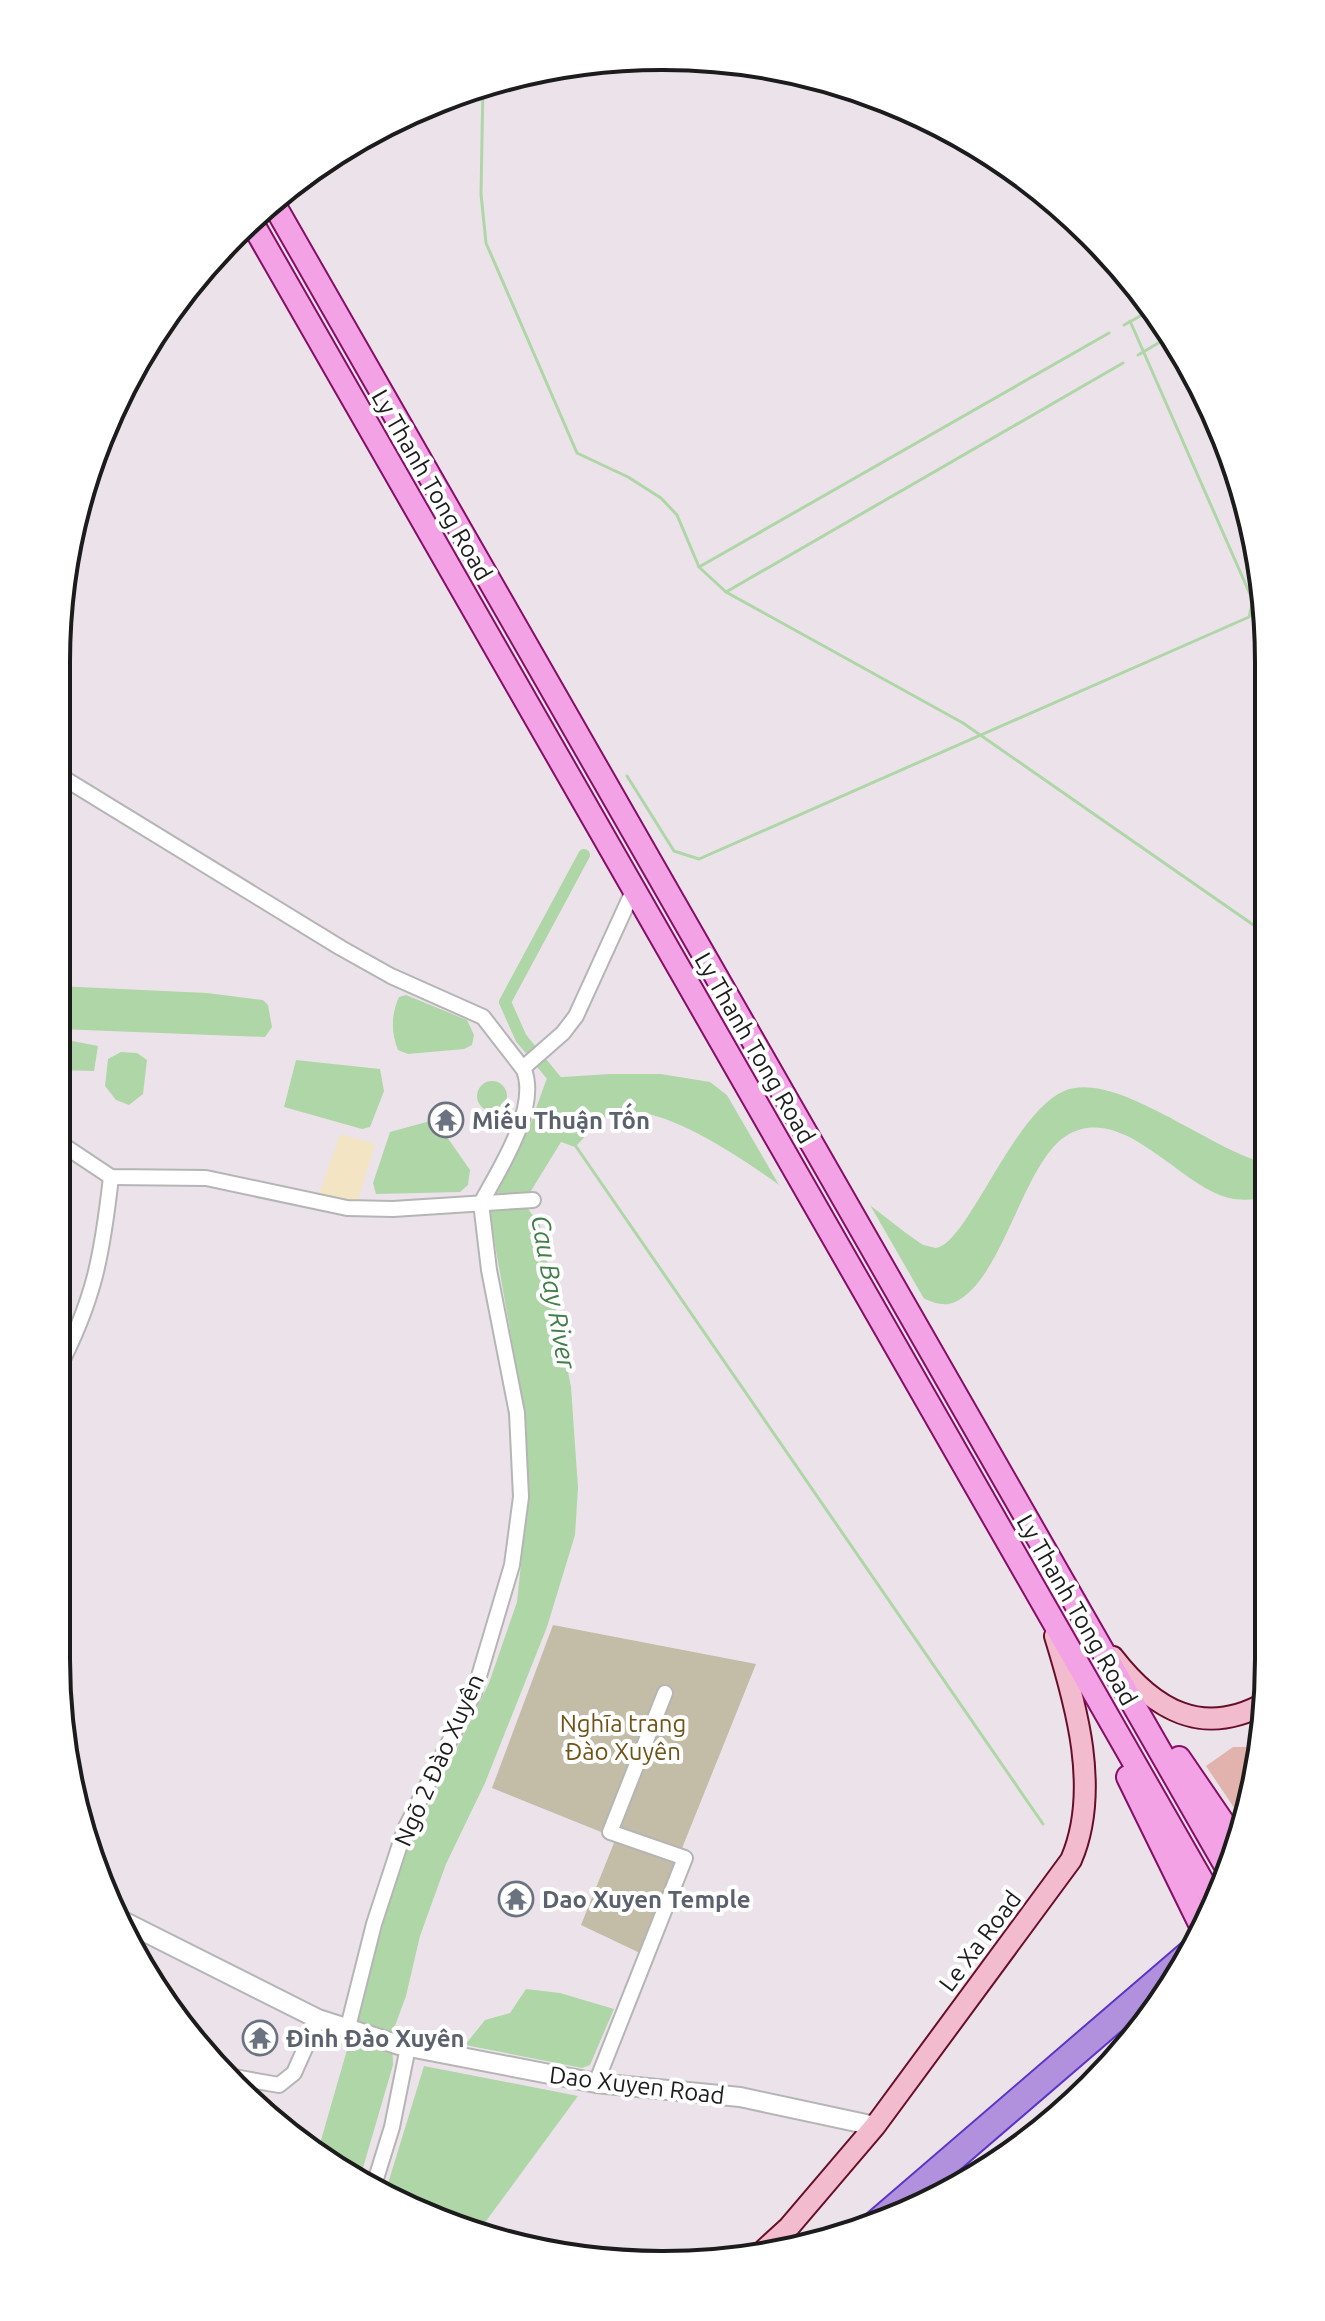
<svg xmlns="http://www.w3.org/2000/svg" width="1325" height="2321" viewBox="0 0 1325 2321" font-family="Ubuntu,sans-serif">
  <style>
    .grass { fill: #e2b3ad }
    .cemetery { fill: #c3bca6 }
    .park { fill: #f3e4c3 }
    .water { fill: #afd6a7 }
    .pier { fill: #ece3ea }
    .lines { fill: none; stroke-linecap: round; stroke-linejoin: round }
    .stream { stroke: #afd6a7; stroke-width: 3 }
    .canal { stroke: #afd6a7; stroke-width: 12 }
    .minor-casing { stroke: #b5b5b5; stroke-width: 18 }
    .tertiary-casing { stroke: #b5b5b5; stroke-width: 22 }
    .secondary-casing { stroke: #670f29; stroke-width: 24 }
    .primary-casing { stroke: #860e66; stroke-width: 26 }
    .motorway-casing { stroke: #5a35c6; stroke-width: 30 }
    .minor { stroke: #fff; stroke-width: 14 }
    .tertiary { stroke: #fff; stroke-width: 18 }
    .secondary { stroke: #f2bbce; stroke-width: 20 }
    .primary { stroke: #f2a2e5; stroke-width: 22 }
    .motorway { stroke: #b191dd; stroke-width: 26 }
    .labels { text-anchor: middle; dominant-baseline: central; stroke-width: 8; stroke-linejoin: round; paint-order: stroke }
    .street-label { font-size: 24px; fill: #1c1c1c; stroke: #fff }
    .worship-label { font-size: 24px; font-weight: bold; fill: #5b616d; stroke: #fff; text-anchor: start }
    .park-label { font-size: 24px; fill: #6f5216; stroke: #fff }
    .water-label { font-size: 26px; font-style: italic; fill: #427e48; stroke: #fff }
    .rim { fill: none; stroke: #1c1c1c; stroke-width: 4 }
  </style>
  <rect width="100%" height="100%" fill="#ece3ea"/>
  <path class="grass" d="M1233,1747H1260L1245,1824L1206,1766Z"/>
  <path class="cemetery" d="M553,1625L756,1664L640,1953L581,1925L616,1838L492,1788Z"/>
  <path class="park" d="M340,1134L375,1144L357,1203L319,1195Z"/>
  <g class="water">
    <path d="M57,986L207,993L263,1000L268,1005L272,1027L265,1037L58,1029Z"/>
    <path d="M406,995L467,1020L474,1035L472,1045L464,1049L408,1054L398,1050C391,1033 391,1014 399,997Z"/>
    <path d="M57,1038L98,1046L94,1071L57,1070Z"/>
    <path d="M121,1052L137,1053L147,1060L143,1094L129,1105L116,1100L105,1086L108,1059Z"/>
    <path d="M296,1060L380,1069L384,1091L370,1127L362,1129L284,1107Z"/>
    <path d="M609,1074H661L710,1082L906,1233L923,1245L936,1248C968,1243 1012,1114 1064,1091C1115,1069 1211,1151 1266,1163V1199C1255,1199 1240,1201 1229,1198C1179,1186 1122,1101 1066,1136C1023,1163 1003,1280 955,1302C944,1307 935,1303 925,1299C864,1252 695,1102 622,1112C597,1116 590,1133 575,1147L561,1142L526,1199L528,1209L540,1225L571,1387L578,1488L575,1535L547,1627L485,1783L446,1864L420,1936L406,1996L392,2034L393,2065L360,2178L325,2163L317,2154L402,1859L489,1683L517,1602L528,1496L526,1422L489,1210L531,1122L547,1078Z"/>
    <circle cx="492" cy="1096" r="15"/>
    <path d="M430,1121L438,1124L470,1170L468,1185L460,1192L376,1194L373,1183L390,1132Z"/>
    <path d="M526,1989L560,1993L614,2009L590,2065L582,2068L465,2045L485,2020L510,2013Z"/>
    <path d="M424,2066L578,2096L478,2232L386,2190Z"/>
  </g>
  <path class="pier" d="M720,1083L862,1191L927,1304L786,1197Z"/>
  <g class="lines">
    <g class="stream">
      <path d="M483,85L481,194L486,243L577,453L628,477L661,498L677,515L699,567L726,592L963,723L1265,933"/>
      <path d="M1125,275L1142,315"/>
      <path d="M1124,325L1153,309"/>
      <path d="M1138,355L1172,335"/>
      <path d="M699,567L1109,333"/>
      <path d="M726,592L1123,363"/>
      <path d="M627,776L674,851L699,859L1249,617L1253,601L1130,321"/>
      <path d="M575,1145L1043,1824"/>
    </g>
    <path class="canal" d="M563,1089L521,1038L505,1002L584,855"/>
    <g class="minor-casing">
      <g id="minor">
        <path d="M57,774L341,948L391,976L483,1017L524,1070C539,1109 499,1170 481,1203"/>
        <path d="M523,1068L563,1033L576,1016L634,889"/>
        <path d="M57,1141L111,1177L206,1178L347,1208L393,1209L533,1200"/>
        <path d="M56,1373C94,1301 102,1257 111,1177"/>
        <path d="M347,2031L374,1924L405,1829L474,1693L512,1565L521,1497L517,1413L489,1270L481,1203"/>
        <path d="M234,2077L279,2085L294,2073L318,2019"/>
        <path d="M596,2083L685,1858L610,1832L665,1693"/>
        <path d="M374,2185L392,2127L408,2047"/>
      </g>
    </g>
    <g class="tertiary-casing">
      <path id="tertiary" d="M125,1922L318,2019L399,2045L596,2083L740,2097L875,2126"/>
    </g>
    <g class="secondary-casing">
      <g id="secondary">
        <path d="M1113,1657C1154,1710 1203,1739 1267,1702"/>
        <path d="M765,2249L789,2227L875,2126L1071,1860C1101,1791 1076,1704 1055,1636"/>
      </g>
    </g>
    <g class="primary-casing">
      <g id="primary">
        <path d="M272,201L1227,1868"/>
        <path d="M251,221L1213,1900"/>
        <path d="M1179,1758L1237,1843"/>
        <path d="M1128,1777L1202,1928"/>
      </g>
    </g>
    <g class="motorway-casing">
      <path id="motorway" d="M877,2223L1192,1952"/>
    </g>
    <use href="#minor" class="minor"/>
    <use href="#tertiary" class="tertiary"/>
    <use href="#secondary" class="secondary"/>
    <use href="#primary" class="primary"/>
    <use href="#motorway" class="motorway"/>
  </g>
  <defs>
    <g id="temple-ring" transform="scale(1.8)"><circle r="9.5" fill="#fff" stroke="#6b7280" stroke-width="1.5"/><path d="M0-6L5-2H3V0L6.5 2.5H4V6H1.5V3h-3V6H-4V2.5H-6.5L-3 0V-2H-5Z" fill="#6b7280"/></g>
  </defs>
  <g fill-rule="evenodd">
    <use href="#temple-ring" x="446" y="1120"/>
    <use href="#temple-ring" x="516" y="1899"/>
    <use href="#temple-ring" x="260" y="2038"/>
  </g>
  <g class="labels">
    <g class="street-label">
      <text transform="translate(432 485) rotate(60)">Ly Thanh Tong Road</text>
      <text transform="translate(755 1048) rotate(60)">Ly Thanh Tong Road</text>
      <text transform="translate(1077 1610) rotate(60)">Ly Thanh Tong Road</text>
      <text transform="translate(439 1760) rotate(-66)">Ngõ 2 Đào Xuyên</text>
      <text transform="translate(980 1941) rotate(-53)">Le Xa Road</text>
      <text transform="translate(637 2085) rotate(7)">Dao Xuyen Road</text>
    </g>
    <g class="worship-label">
      <text x="472" y="1120">Miếu Thuận Tốn</text>
      <text x="542" y="1899">Dao Xuyen Temple</text>
      <text x="286" y="2038">Đình Đào Xuyên</text>
    </g>
    <g class="park-label">
      <text x="623" y="1723">Nghĩa trang<tspan x="623" dy="28">Đào Xuyên</tspan></text>
    </g>
    <g class="water-label">
      <text transform="translate(554 1292) rotate(80)">Cau Bay River</text>
    </g>
  </g>
  <path d="M0 0H1325V2321H0ZM662 70H663A592 592 0 0 1 1255 662V1659A592 592 0 0 1 663 2251H662A592 592 0 0 1 70 1659V662A592 592 0 0 1 662 70Z" fill="#fff" fill-rule="evenodd"/>
  <path class="rim" d="M662 70H663A592 592 0 0 1 1255 662V1659A592 592 0 0 1 663 2251H662A592 592 0 0 1 70 1659V662A592 592 0 0 1 662 70Z"/>
</svg>
